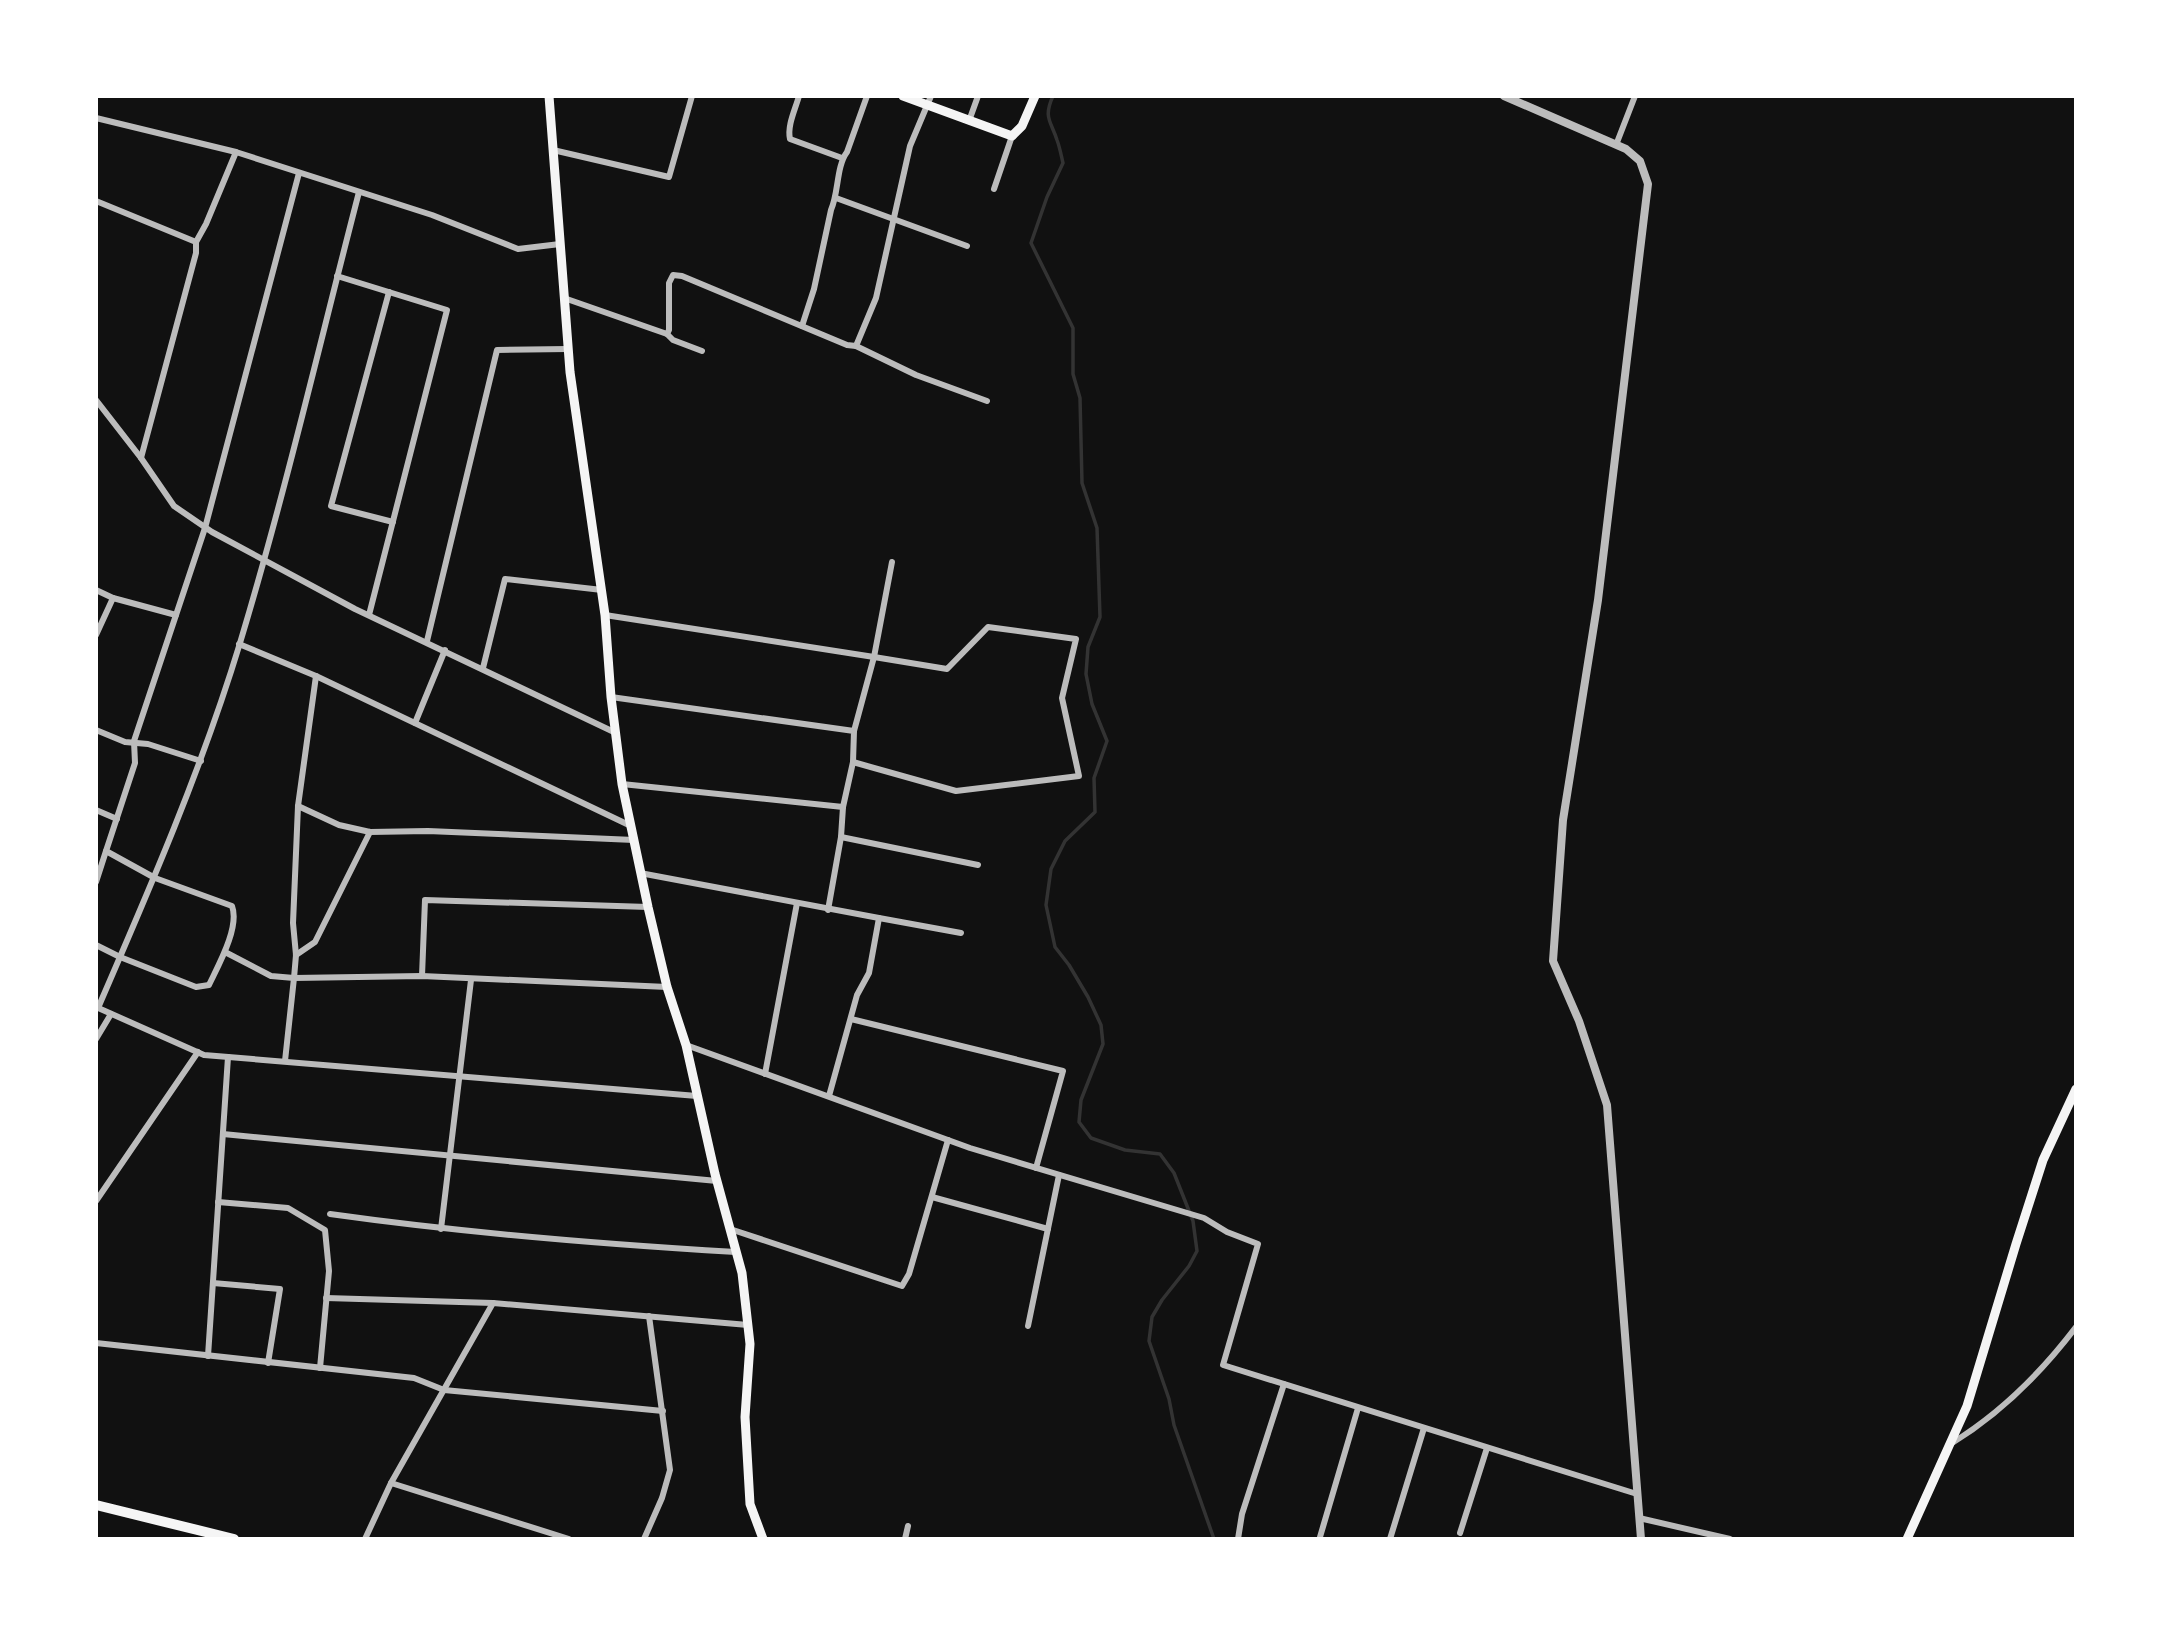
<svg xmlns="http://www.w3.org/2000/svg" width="2172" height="1635" viewBox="0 0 2172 1635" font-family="Quicksand,sans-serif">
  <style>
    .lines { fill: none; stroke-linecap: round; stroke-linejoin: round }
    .stream { stroke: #333; stroke-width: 3.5 }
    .minor { stroke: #bcbcbc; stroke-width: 6 }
    .tertiary { stroke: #bcbcbc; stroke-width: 8 }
    .secondary { stroke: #f5f5f5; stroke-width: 9 }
    .primary { stroke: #f5f5f5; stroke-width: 10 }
  </style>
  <rect width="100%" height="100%" fill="#111"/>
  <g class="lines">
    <path class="stream" d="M1053,96C1043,118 1051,121 1057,140C1060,148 1061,155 1063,163L1047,197L1031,243L1073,328V374L1080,398L1082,483L1097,528L1100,617L1088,647L1086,674L1092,704L1107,741L1094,778L1095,812L1065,841L1051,869L1046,905L1055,947L1069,965L1088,997L1101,1025L1103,1044L1081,1100L1079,1122L1091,1138L1125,1150L1160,1154L1174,1173L1193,1221L1197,1251L1189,1266L1162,1300L1152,1317L1149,1341L1169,1399L1174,1425L1214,1539"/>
    <g class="minor">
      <path d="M799,96C795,110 787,126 790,139L842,158"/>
      <path d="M96,118L236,152L432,215L518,249L560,244"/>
      <path d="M969,121L978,96"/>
      <path d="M1616,145L1635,96"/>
      <path d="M553,150L669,177L692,96"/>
      <path d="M994,189L1012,136"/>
      <path d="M836,198L967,246"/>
      <path d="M96,201L196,242"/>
      <path d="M337,276L447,310L369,615"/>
      <path d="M389,292L331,506L393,522"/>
      <path d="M564,298L667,334L673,340L702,351"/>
      <path d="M802,326L814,289L831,210C839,192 836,167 847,152L867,96"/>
      <path d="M667,334L669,330V283L673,275L682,276L847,345L856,346L916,375L987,401"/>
      <path d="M856,346L876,298L910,146L931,96"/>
      <path d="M96,400L141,458L174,506L212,532L355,609L616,733"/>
      <path d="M141,458L196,253V242L206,224L236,152"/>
      <path d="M96,590L113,598L176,615"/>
      <path d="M605,615L874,657L854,731"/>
      <path d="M96,635L113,598"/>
      <path d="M427,641L497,350L568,349"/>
      <path d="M239,644L316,676L631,826"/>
      <path d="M483,668L505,579L602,590"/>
      <path d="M316,676L298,806L293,923L296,955L294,978L422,976L667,987"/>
      <path d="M611,697L854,731L853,762L843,807L841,837L828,910"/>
      <path d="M415,723L445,650"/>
      <path d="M96,730L125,742L148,744L201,761"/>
      <path d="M853,762L956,791L1079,776L1062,698L1076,639L988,627L947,669L874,657L892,562"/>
      <path d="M622,784L843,807"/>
      <path d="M298,806L339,825L370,832L428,831L634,840"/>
      <path d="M96,810L117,819"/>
      <path d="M841,837L978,865"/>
      <path d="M640,873L879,918L869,973L857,995L829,1096"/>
      <path d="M96,882L106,851"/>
      <path d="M879,918L961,933"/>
      <path d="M96,945L120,957L196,987L209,985C218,966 240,927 232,906L155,878L106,851L135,763L134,741L205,528L299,173"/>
      <path d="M225,952L271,976L294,978L285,1061"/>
      <path d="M296,955L315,942L370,832"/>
      <path d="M422,976L425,900L648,907"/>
      <path d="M96,1007L204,1055L697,1096"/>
      <path d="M98,1008C150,888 202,768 240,643C285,494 320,342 359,192"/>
      <path d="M851,1019L1063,1071L1036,1168"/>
      <path d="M96,1039L111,1014"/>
      <path d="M686,1045L970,1148L1204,1218L1227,1232L1258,1244L1223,1365L1637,1494"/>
      <path d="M765,1074L797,903"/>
      <path d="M223,1134L717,1181"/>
      <path d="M932,1197L1048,1229"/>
      <path d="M96,1201L198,1052"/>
      <path d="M218,1202L288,1208L325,1230L329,1271L320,1368"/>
      <path d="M330,1214C465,1233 600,1244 736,1252"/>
      <path d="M441,1229L471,980"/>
      <path d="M730,1229L902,1286L909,1274L948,1140"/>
      <path d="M213,1283L280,1289L268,1363"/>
      <path d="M326,1298L493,1303"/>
      <path d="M1028,1326L1059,1175"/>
      <path d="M96,1343L414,1378L444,1390L663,1411"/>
      <path d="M208,1356L228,1057"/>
      <path d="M1952,1443C2001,1413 2041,1373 2076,1327"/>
      <path d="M391,1483L569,1539"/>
      <path d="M1639,1518L1730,1539"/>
      <path d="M1460,1533L1487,1448"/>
      <path d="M1320,1537L1358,1408"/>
      <path d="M365,1539L391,1483L493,1303L748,1325"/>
      <path d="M644,1539L662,1498L670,1470L649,1316"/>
      <path d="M905,1539L908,1526"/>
      <path d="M1238,1539L1242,1514L1284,1384"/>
      <path d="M1390,1539L1424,1428"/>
    </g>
    <path class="tertiary" d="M1504,96L1626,149L1640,161L1648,184L1598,600L1563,820L1553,961L1579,1021L1607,1105L1641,1539"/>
    <g class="secondary">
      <path d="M549,96L570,372L605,615L611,697L622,784L648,907L667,987L686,1045L715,1174L742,1273L750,1344L745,1417L750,1504L763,1539"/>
      <path d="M903,96L1012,136L1022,126L1035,96"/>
      <path d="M1907,1539L1967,1406L2016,1244L2043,1160L2076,1089"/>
    </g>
    <path class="primary" d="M96,1505L234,1539"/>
  </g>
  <rect width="2172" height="1635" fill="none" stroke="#ffffff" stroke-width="196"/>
</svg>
